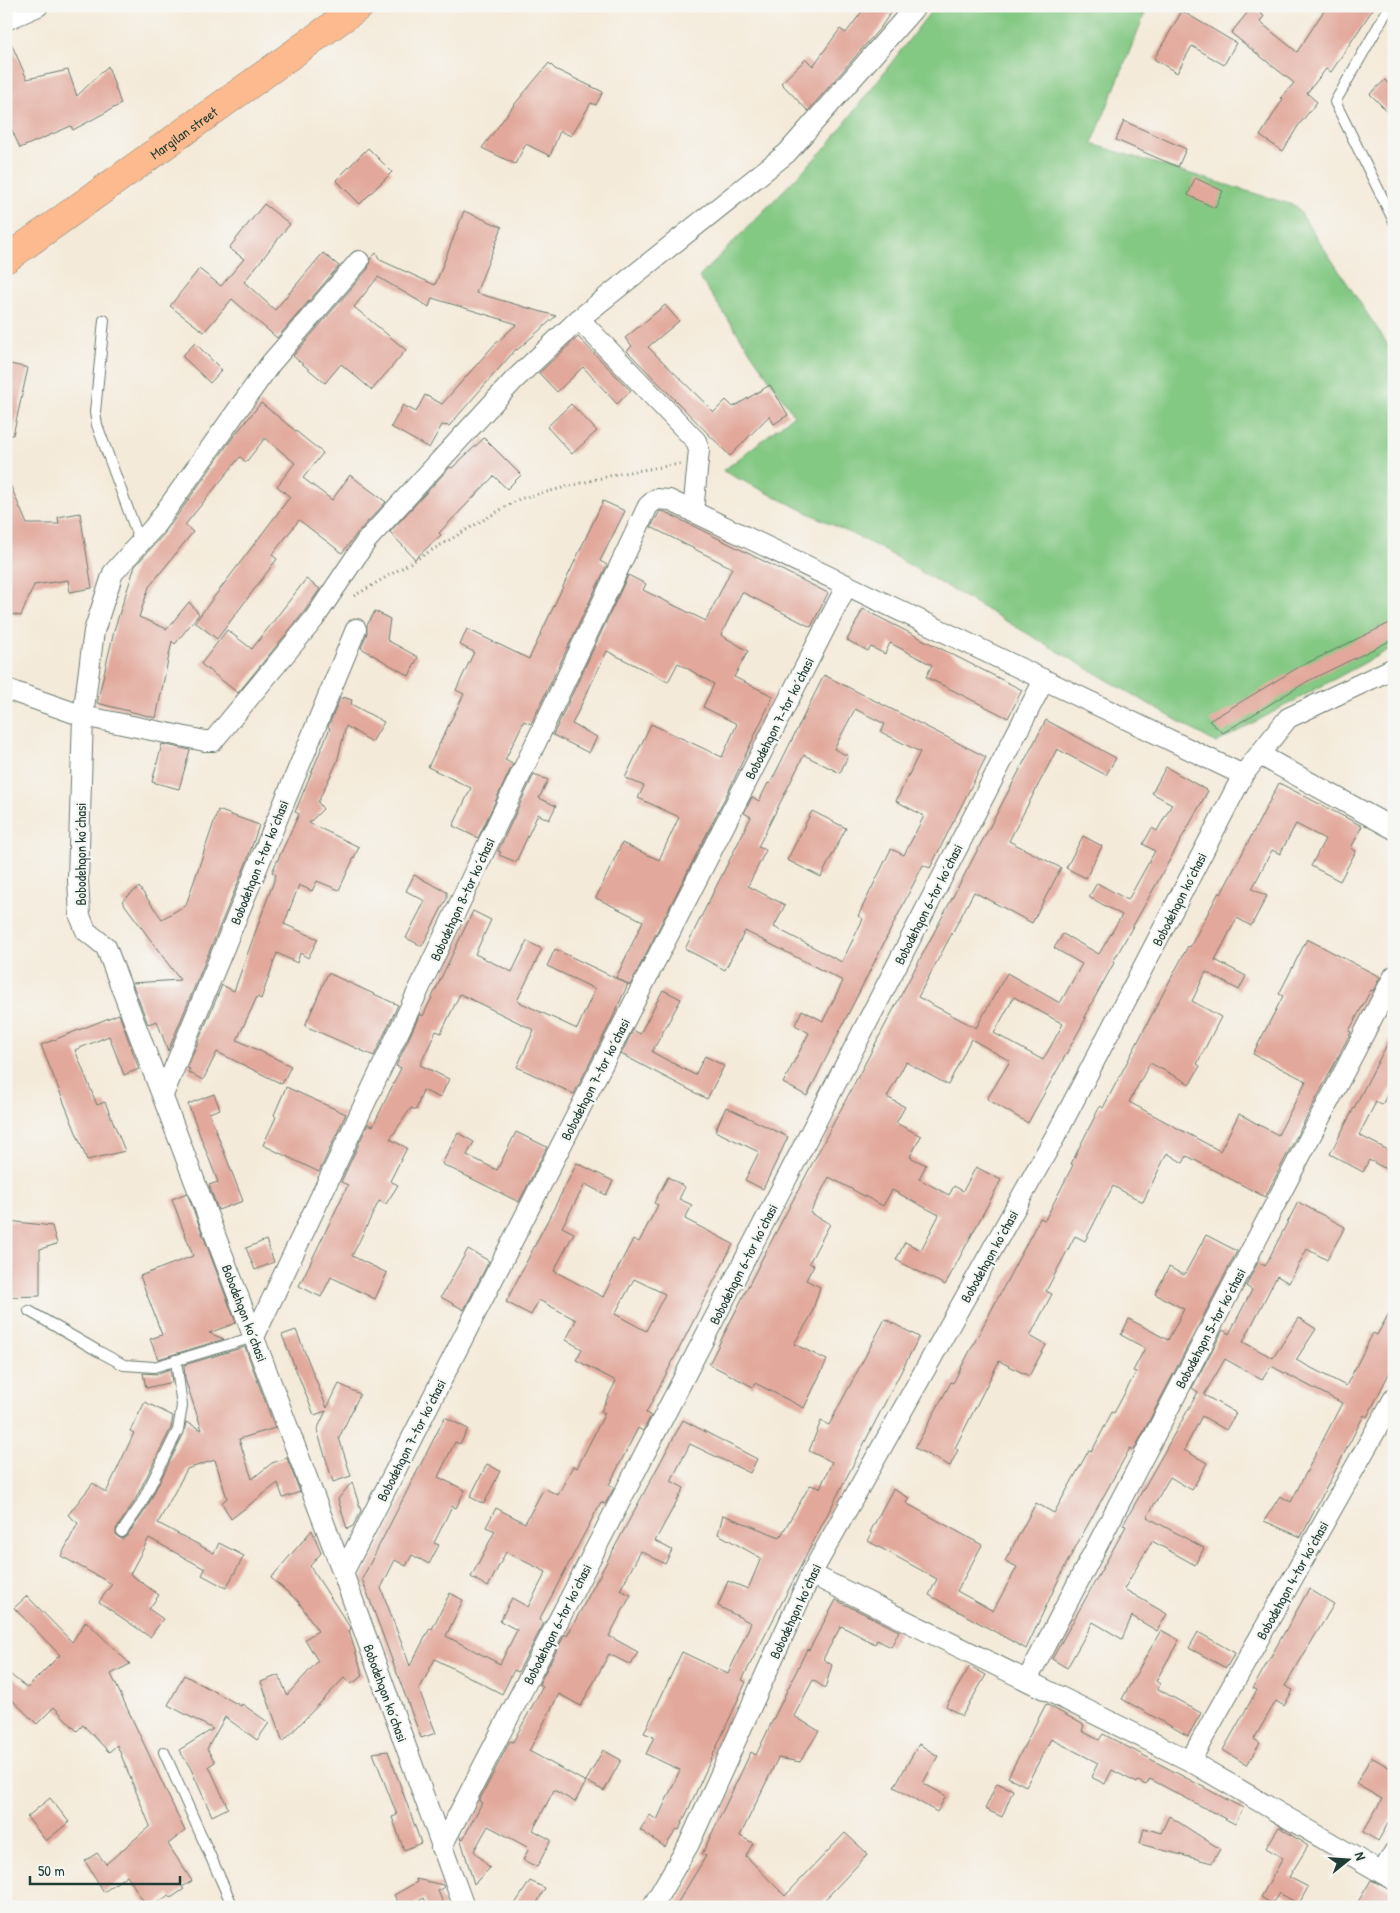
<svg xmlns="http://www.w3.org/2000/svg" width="1400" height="1913" viewBox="0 0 1400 1913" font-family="'Patrick Hand',sans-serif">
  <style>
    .green { fill: #83c883; stroke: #51825c }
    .building { fill: #e2a89b; fill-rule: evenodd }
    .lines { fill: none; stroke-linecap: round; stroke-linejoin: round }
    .service-casing { stroke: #6a7a6e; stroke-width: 12 }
    .minor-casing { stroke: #6a7a6e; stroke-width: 22 }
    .primary-casing { stroke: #6a7a6e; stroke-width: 29 }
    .path { stroke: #6a7a6e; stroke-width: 3; stroke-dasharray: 1 4; stroke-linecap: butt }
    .service { stroke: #fff; stroke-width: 10 }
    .minor { stroke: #fff; stroke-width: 20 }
    .primary { stroke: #fcba8e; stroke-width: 28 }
    .labels { text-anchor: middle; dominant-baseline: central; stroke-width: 4.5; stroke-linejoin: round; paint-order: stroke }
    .street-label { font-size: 14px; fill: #1f3d34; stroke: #f6f6f2 }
  </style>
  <rect width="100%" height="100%" fill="#f6f6f2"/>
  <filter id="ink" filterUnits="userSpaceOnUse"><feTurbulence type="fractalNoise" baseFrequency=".02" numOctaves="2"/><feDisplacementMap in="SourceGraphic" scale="10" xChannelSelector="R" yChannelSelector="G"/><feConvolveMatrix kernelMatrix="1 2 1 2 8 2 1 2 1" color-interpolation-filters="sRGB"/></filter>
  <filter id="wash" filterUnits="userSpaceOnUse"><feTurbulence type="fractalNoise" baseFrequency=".0096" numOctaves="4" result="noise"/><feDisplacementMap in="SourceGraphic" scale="20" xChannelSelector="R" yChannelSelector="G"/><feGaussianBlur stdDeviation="1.12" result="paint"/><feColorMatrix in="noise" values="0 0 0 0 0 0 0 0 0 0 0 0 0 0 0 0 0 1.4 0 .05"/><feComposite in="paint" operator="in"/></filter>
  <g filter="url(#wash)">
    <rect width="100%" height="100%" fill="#f4ead9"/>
    <path class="green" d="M935,6H1148L1092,144L1296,206L1390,348L1394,347V647L1216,743L880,548L723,471L794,415L699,277L828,145Z"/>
    <g id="blocks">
      <g class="building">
        <path d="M866,6H895L881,27L808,111L781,83L806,59L813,66L840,29L846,33Z"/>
        <path d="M1327,6H1375L1331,72L1326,69L1307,93L1317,102L1298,126L1283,151L1260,136L1283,99L1281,98L1294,83L1231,33L1252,7L1264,16L1260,22L1297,52Z"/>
        <path d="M1182,11L1236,43L1224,65L1192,46L1177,73L1154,59Z"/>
        <path d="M6,32L27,79L68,70L77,96L108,66L121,104L73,130L71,126L20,148L6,117Z"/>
        <path d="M549,63L555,69L603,92L596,105L591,103L571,136L560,131L550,156L526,144L515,164L482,148L514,105Z"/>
        <path d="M1385,80L1394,90V118L1370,94Z"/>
        <path d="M1124,121L1186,149L1178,167L1116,140Z"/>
        <path d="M368,148L392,172L360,204L336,180Z"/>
        <path d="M1195,178L1223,191L1215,208L1188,195Z"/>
        <path d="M264,204L290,224L244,282L275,310L323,253L339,266L277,338L232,299L204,332L170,306L199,269L221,286L244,259L229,248Z"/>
        <path d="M464,211L502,227L476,293L556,316L517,350L516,349L449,426L442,425L429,448L391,427L403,405L416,412L425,395L442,404L494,345L517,324L432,298L429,307L378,277L354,307L406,350L372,390L341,364L325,383L293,356L368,269L370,259L376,253L380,260L435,285Z"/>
        <path d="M665,305L679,321L648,347L714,412L726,400L733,407L770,385L788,415L774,424L769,416L730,456L627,351L632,346L625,338Z"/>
        <path d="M578,337L631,391L617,404L583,367L557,392L539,373Z"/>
        <path d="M195,343L222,370L210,383L182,356Z"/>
        <path d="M6,363L28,368L13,435L6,434Z"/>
        <path d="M261,403L323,453L303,478L332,500L350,475L386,502L358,532L342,553L299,520L272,555L277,559L217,639L195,622L290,497L277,486L295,463L265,438L246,462L240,457L185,525L193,532L149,587L139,617L167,629L189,602L199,614L175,644L172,641L156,718L97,703L115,627L135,566L164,534L233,437Z"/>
        <path d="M571,404L597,431L572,454L547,427Z"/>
        <path d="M484,438L521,475L507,489L494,476L439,533L441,535L415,559L390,532L450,467L452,468Z"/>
        <path d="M6,475L27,524H59L58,517L80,513L92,588L70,592L68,580L34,585L21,616L6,613Z"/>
        <path d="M603,501L625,511L600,561L607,565L531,724L524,721L505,760L513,764L478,838L453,826L471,788L428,767L464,694L456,690L474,652L460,645L467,629L529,659Z"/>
        <path d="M660,511L665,512L828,593L811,627L742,592L721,635L748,651L734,677L773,696L731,786L630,985L616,978L643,921L596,898L622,843L659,860L679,817L638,798L644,786L625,778L651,724L722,757L737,724L703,707L714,684L678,663L668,682L607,651L572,724L597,737L589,753L553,735L628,575L646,584L643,590L706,621L732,568L651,527Z"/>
        <path d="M306,579L320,589L304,612L238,693L201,664L227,630L252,649Z"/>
        <path d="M863,609L1022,690L1008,718L926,677L932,665L890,643L885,654L871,647L868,651L847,640Z"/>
        <path d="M375,611L390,619L387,640L418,657L409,676L361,648L367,633V625Z"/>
        <path d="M1394,621V639L1308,681L1223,733L1209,721L1299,667Z"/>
        <path d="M824,675L986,757L930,868L923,865L807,1096L783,1083L809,1033L795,1025L802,1010L823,1021L843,981L745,931L725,970L685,949L751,817L744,813L752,797L759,801L768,783L770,784ZM855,709L885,724L881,732L920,752L896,801L924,816L904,855L891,849L858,916L863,919L842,962L774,927L785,905L748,886L766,850L758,847L804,755L840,773L848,756L834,749Z"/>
        <path d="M343,697L352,700L351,704L384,722L372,742L346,726L337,762L318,802L323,809L309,823L359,847L339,890L317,881L312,891L299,885L284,924L318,939L308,958L300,953L297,963L277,953L261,999L257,997L237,1040L291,1066L282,1084L217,1052L203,1080L188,1072L190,1069L187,1068L222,985L234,991L276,875L272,872L299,814L295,812L330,728L328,727L340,698L342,699Z"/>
        <path d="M1046,720L1116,758L1106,775L1057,749L1009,841L1061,868L1032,923L974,892L918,997L976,1028L1007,973L1060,1003L1082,964L1054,948L1063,934L1099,954L1122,915L1089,897L1097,883L1128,900L1155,851L1143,844L1152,828L1157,831L1172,804L1152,793L1166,767L1208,791L1113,962L1114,963L1084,1017L1086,1018L1028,1123L987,1099L1010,1061L971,1039L948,1085L906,1062L887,1097L905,1107L896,1123L921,1136L910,1157L926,1165L919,1179L949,1195L954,1186L963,1191L976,1167L1001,1180L945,1285L896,1260L905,1242L921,1250L939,1215L892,1190L883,1206L829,1177L810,1213L830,1224L809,1263L814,1265L806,1280L820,1287L811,1316L794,1344L827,1360L804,1408L755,1383L753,1387L709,1364L763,1257ZM1014,997L1063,1024L1043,1060L994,1033Z"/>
        <path d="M162,744L190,750L179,789L152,782Z"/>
        <path d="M534,774L548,780L539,798L556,806L549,820L538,814L516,862L499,855L501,852L498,851Z"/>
        <path d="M1279,783L1362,826L1351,848L1356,851L1340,881L1311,866L1325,839L1296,824L1280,854L1272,850L1252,889L1267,896L1251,926L1237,918L1215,960L1246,976L1239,990L1206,972L1192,1001L1221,1017L1197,1064L1200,1066L1190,1084L1150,1063L1129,1102L1220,1151L1239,1114L1278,1135L1306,1081L1253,1054L1283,996L1279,994L1307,939L1380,977L1373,991L1371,990L1349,1031L1351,1032L1265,1197L1187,1156L1183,1163L1167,1153L1143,1202L1113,1186L1085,1241L1075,1236L1046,1291L1052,1294L1030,1336L1046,1345L1029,1376L999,1361L955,1448L958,1450L950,1466L915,1448L951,1382L953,1383L1040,1218L1045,1220L1073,1165L1071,1164L1100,1106L1103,1108L1188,946L1190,947L1219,892L1221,894Z"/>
        <path d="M218,810L259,825L247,861L168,1051L157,1021L148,1024L132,983L180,980L122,901L139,887L162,919L186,905Z"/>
        <path d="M812,811L846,828L821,877L787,860Z"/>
        <path d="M1083,836L1102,846L1086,878L1066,868Z"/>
        <path d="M414,875L447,892V898L422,946L406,938L425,901L406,891Z"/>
        <path d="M473,911L491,920L475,954L512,972L527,941L542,949L517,1001L577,1029L595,989L547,966L555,949L628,984L612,1019L574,1094L517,1067L534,1030L460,994L441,1033L436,1031L420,1065L449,1079L440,1098L423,1090L416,1110L411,1108L390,1139L407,1148L390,1181L398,1185L386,1204L379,1201L352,1256L387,1273L375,1299L331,1277L321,1297L299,1286L348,1185L341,1182L368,1124L373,1126L401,1068L396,1066L420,1014L423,1016Z"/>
        <path d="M328,973L398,1005L374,1056L305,1026Z"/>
        <path d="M663,990L681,999L652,1052L695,1075L705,1056L724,1066L707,1099L621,1054L633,1030L640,1034Z"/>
        <path d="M119,1014L139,1069L124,1075L109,1036L75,1050L97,1105L105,1102L125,1151L87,1160L41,1045Z"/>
        <path d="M1394,1031V1081L1382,1105L1376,1102L1359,1135L1394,1153V1173L1369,1160L1363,1172L1330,1154Z"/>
        <path d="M286,1087L346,1114L319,1172L263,1145L276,1117L274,1115Z"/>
        <path d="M214,1094L220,1109L209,1113L243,1201L218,1210L209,1185L218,1182L188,1104Z"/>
        <path d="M726,1107L788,1137L763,1189L745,1180L759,1152L715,1131Z"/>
        <path d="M516,1132L547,1147L519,1202L442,1164L458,1133L474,1142L467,1155L497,1170Z"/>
        <path d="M577,1163L613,1181L606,1195L585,1184L562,1227L574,1233L554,1271L603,1297L633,1239L639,1242L658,1205L654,1203L668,1177L685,1187L679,1199L692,1205L685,1219L733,1244L646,1413L651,1416L643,1431L638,1428L609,1485L614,1488L605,1504L601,1502L539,1620L544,1623L518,1672L514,1670L502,1694L435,1659L419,1690L436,1733L421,1738L362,1579L445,1417L468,1429L460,1444L455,1442L438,1477L465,1490L456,1508L452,1506L434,1543L439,1545L429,1564L412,1555L406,1566L395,1560L381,1588L410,1666L430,1628L432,1629L450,1593L463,1600L446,1636L500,1664L517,1630L500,1621L512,1598L528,1607L546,1572L506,1552L488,1587L471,1577L495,1531L486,1527L496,1508L525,1523L544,1488L558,1495L573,1466L577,1468L605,1413L601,1411L616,1381L576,1360L582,1349L566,1340L576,1320L539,1300L531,1315L506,1302ZM634,1279L665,1294L646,1331L615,1314Z"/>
        <path d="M187,1193L236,1323L209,1333L224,1339L158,1359L150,1339L162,1335L140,1276L193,1256L172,1199Z"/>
        <path d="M1298,1202L1345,1227L1327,1260L1307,1249L1289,1283L1277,1276L1243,1342L1273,1358L1299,1318L1316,1329L1296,1360L1346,1386L1373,1333L1377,1335L1394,1304V1364L1367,1417L1364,1415L1301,1537L1264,1521L1280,1496L1291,1502L1342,1403L1271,1366L1262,1380L1225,1359L1204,1395L1236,1413L1226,1430L1202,1416L1184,1450L1207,1463L1192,1490L1170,1477L1147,1517L1204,1548L1195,1565L1152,1541L1124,1589L1167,1614L1157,1631L1132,1616L1122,1639L1093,1622L1067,1668L1052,1659L1126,1526L1123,1525L1198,1392L1192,1388L1223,1330L1229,1334L1252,1290L1246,1286L1258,1262L1265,1266Z"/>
        <path d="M8,1221L52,1226L57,1244L40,1249V1296L6,1297Z"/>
        <path d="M1206,1235L1237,1251L1134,1450L1130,1448L1063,1570L1026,1649L929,1595L937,1579L868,1541L872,1533L870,1532L893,1489L909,1498L906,1503L982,1545L957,1591L993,1611L1017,1567L1005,1561L1036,1503L1054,1513L1089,1450L1092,1451L1112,1412L1114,1413L1136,1372L1133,1371L1145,1348L1121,1335L1129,1319L1168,1340L1184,1309L1155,1294L1169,1267L1184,1275Z"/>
        <path d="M266,1240L274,1262L255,1270L246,1248Z"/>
        <path d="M468,1249L489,1261L464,1310L441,1297Z"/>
        <path d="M885,1319L919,1337L742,1680L746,1682L679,1830L677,1829L665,1847L640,1830L650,1815L657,1820L680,1770L646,1754L654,1737L644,1733L682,1652L728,1674L751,1623L718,1606L728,1581L748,1589L761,1558L718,1534L723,1515L780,1537L810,1485L820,1488L832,1462L809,1451L821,1421L829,1425Z"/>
        <path d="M296,1330L327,1408L339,1384L360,1394L339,1438L351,1476L333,1482L317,1430L326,1411L314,1415L282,1335Z"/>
        <path d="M245,1347L275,1428L239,1439L252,1479L272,1463L287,1458L300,1492L283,1498L278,1483L231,1519L222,1503L227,1498L215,1460L187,1469L158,1523L214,1553L219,1543L244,1556L226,1588L202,1575L205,1569L149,1538L130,1574L159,1595L149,1609L163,1619L150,1637L99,1602L112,1584L61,1556L78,1523L68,1515L93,1483L106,1493L134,1433L130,1431L145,1402L173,1416L171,1428L134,1502L116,1529V1534L118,1537L122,1539L127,1536L146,1509L184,1433L186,1422L202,1430L185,1379L184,1365Z"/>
        <path d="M170,1369L172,1382L146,1388L143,1373L156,1374Z"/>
        <path d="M683,1420L757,1459L750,1473L690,1444L671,1481L684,1488L655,1541L672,1550L665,1564L641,1551L620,1590L631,1595L609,1636L638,1652L631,1665L609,1654L581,1706L559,1694L529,1751L586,1782L575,1802L554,1790L533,1830L551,1840L537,1867L523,1860L529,1848L488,1826L474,1851L490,1868L474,1884L460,1837L463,1839L482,1803L479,1801L510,1741L513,1742L543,1686L539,1684L565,1634L567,1636Z"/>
        <path d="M487,1464L500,1471L484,1504L470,1497Z"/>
        <path d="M352,1482L361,1511L353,1526L347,1529L338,1499Z"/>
        <path d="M312,1530L321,1553L310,1566L351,1629L349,1631L363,1676L351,1684L344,1678L283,1742L261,1682L279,1675L287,1695L318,1661L305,1639L318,1631L298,1601L271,1578Z"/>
        <path d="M1309,1589L1334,1604L1285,1686L1293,1690L1284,1706L1276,1701L1254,1739L1260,1743L1247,1765L1223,1750L1257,1690L1253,1688Z"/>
        <path d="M27,1596L72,1642L86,1621L130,1664L111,1674L185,1831L168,1844L192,1881L182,1887L184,1889L171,1898L169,1895L151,1907H147L127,1875L104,1892L85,1861L97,1853L106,1864L150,1826L117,1745L109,1752L83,1725L77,1731L54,1707L37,1724L6,1694V1671L27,1688L60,1655L14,1608Z"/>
        <path d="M836,1600L899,1631L891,1647L877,1640L875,1644L841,1626L823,1659L832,1665L825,1688L813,1680L794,1716L819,1731L800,1762L778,1758L740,1836L753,1843L746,1856L785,1896L845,1833L868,1854L818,1907H675L706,1856L702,1854L751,1752L756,1755L807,1649L809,1650Z"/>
        <path d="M1161,1630L1179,1640L1156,1681L1160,1684L1158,1689L1201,1713L1188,1736L1122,1699Z"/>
        <path d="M1198,1632L1235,1653L1226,1668L1189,1648Z"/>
        <path d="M970,1666L986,1675L962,1716L946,1706Z"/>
        <path d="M184,1675L241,1706L242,1704L269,1723L257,1740L225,1717L207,1749L215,1762L209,1766L228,1808L212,1816L190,1767L179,1750L213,1729L168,1705Z"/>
        <path d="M1046,1704L1084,1725L1082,1731L1099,1740L1103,1734L1243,1808L1235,1824L1150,1779L1146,1785L1138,1781L1137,1783L1112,1770L1105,1784L1091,1777L1098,1763L1051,1739L1026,1786L1008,1777Z"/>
        <path d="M919,1744L938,1756L923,1783L946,1796L937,1812L894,1787Z"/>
        <path d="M603,1750L621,1760L604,1791L586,1781Z"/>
        <path d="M388,1751L421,1843L404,1850L392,1817L397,1815L373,1753Z"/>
        <path d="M1371,1757L1394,1770V1813L1378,1841L1363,1832L1382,1799L1356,1784Z"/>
        <path d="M997,1783L1013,1790L1002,1817L985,1809Z"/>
        <path d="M50,1798L69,1822L46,1841L27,1817Z"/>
        <path d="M1169,1816L1220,1849L1212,1863L1140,1844L1144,1828L1161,1833Z"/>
        <path d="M1279,1827L1308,1846L1289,1877L1308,1887L1299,1904L1279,1893L1272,1904L1261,1897L1283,1858L1266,1848Z"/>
        <path d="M416,1879L443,1885L444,1887L438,1891L445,1907H428L424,1898L409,1907H401L394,1895L417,1882Z"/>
        <path d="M1371,1880L1394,1892V1907H1355Z"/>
        <path d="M530,1881L545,1888L535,1907H513Z"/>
      </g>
    </g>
  </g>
  <g filter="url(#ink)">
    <use href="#blocks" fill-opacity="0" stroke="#6a7a6e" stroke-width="1"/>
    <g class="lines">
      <g class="service-casing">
        <g id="service">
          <path d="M1390,6L1335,102L1394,221"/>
          <path d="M104,320L95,412L97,425L140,542"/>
          <path d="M29,1311L98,1351L124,1365L154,1367L254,1337"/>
          <path d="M122,1532L140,1506L178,1430L182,1406L176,1360"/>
          <path d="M164,1752L233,1907"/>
        </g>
      </g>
      <g class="minor-casing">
        <g id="minor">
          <path d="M6,20L38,6"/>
          <path d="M359,261L271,363L154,527L113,573L94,631L83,716L78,880L80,916L86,931L106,947L343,1573L464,1907"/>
          <path d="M579,319L696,441L699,450L693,512"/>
          <path d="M6,689L83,716L205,741H213L314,619L367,540L514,380L579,319L787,153L916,6"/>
          <path d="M1260,755L1394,829"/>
          <path d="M163,1095L356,629"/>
          <path d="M254,1337L648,506L656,499L669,500L1243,775"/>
          <path d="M343,1573L847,585"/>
          <path d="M811,1574L1190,1761L1394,1880"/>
          <path d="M1027,1680L1394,976"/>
          <path d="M1190,1761L1394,1398"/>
          <path d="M441,1848L1044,680"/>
          <path d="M1382,1873L1394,1852"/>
          <path d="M652,1907L689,1844L811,1574L1056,1135L1243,775L1288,718L1394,668"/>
        </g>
      </g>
      <g class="primary-casing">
        <g id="primary">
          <path id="s1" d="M6,259L360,6"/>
        </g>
      </g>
      <path class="path" d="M354,596L519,499L617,474L680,464"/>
      <use href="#service" class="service"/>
      <use href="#minor" class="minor"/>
      <use href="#primary" class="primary"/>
    </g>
  </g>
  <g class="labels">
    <g class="street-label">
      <text stroke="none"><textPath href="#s1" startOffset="218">Margilan street</textPath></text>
      <text transform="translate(779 718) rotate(-63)">Bobodehqon 7-tor koʼchasi</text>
      <text transform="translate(80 854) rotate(-90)">Bobodehqon koʼchasi</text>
      <text transform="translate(259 862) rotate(-68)">Bobodehqon 9-tor koʼchasi</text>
      <text transform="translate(462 899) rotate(-65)">Bobodehqon 8-tor koʼchasi</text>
      <text transform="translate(1179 899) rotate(-63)">Bobodehqon koʼchasi</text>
      <text transform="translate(928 904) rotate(-63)">Bobodehqon 6-tor koʼchasi</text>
      <text transform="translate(595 1079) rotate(-63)">Bobodehqon 7-tor koʼchasi</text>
      <text transform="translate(989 1256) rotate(-61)">Bobodehqon koʼchasi</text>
      <text transform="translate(743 1264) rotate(-63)">Bobodehqon 6-tor koʼchasi</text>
      <text transform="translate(245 1313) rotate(69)">Bobodehqon koʼchasi</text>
      <text transform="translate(1210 1328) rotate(-62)">Bobodehqon 5-tor koʼchasi</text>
      <text transform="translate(411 1440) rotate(-63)">Bobodehqon 7-tor koʼchasi</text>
      <text transform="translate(1292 1580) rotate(-61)">Bobodehqon 4-tor koʼchasi</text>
      <text transform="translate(795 1611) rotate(-65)">Bobodehqon koʼchasi</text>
      <text transform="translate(557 1624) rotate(-63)">Bobodehqon 6-tor koʼchasi</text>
      <text transform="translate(386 1693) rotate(70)">Bobodehqon koʼchasi</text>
    </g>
  </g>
  <rect width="1400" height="1913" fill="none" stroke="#f6f6f2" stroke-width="25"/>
  <g transform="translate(1348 1860) rotate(73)" stroke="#f6f6f2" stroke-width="4" paint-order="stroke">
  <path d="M0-4L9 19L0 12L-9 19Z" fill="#1f3d34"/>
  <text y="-8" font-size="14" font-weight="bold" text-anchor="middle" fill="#1f3d34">N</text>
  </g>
  <path d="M30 1876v8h150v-8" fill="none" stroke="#1f3d34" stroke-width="2.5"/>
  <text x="38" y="1876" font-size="15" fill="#1f3d34" stroke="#f6f6f2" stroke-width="4" paint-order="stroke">50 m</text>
</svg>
